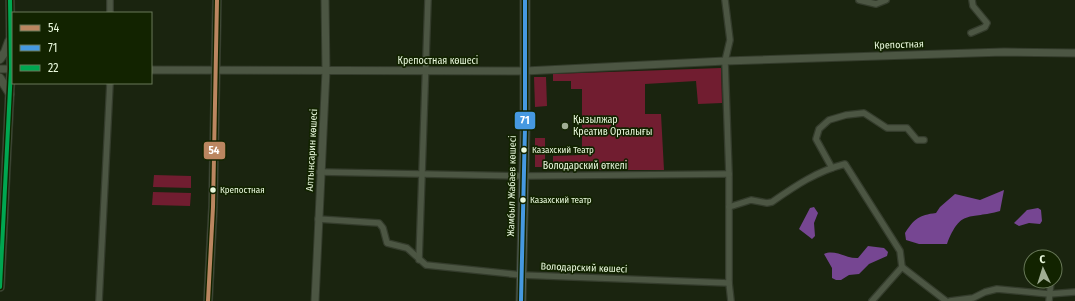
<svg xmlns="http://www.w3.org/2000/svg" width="1075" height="301" viewBox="0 0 1075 301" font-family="'Fira Sans Condensed',sans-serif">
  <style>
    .green { fill: #711d30 }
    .water { fill: #764692 }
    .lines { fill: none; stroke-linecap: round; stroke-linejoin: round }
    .minor-casing { stroke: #343c2c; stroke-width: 8 }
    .tertiary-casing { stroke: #343c2c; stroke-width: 9 }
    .secondary-casing { stroke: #343c2c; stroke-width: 10 }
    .primary-casing { stroke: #343c2c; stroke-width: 11 }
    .minor { stroke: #4c5643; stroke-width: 5.5 }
    .tertiary { stroke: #4c5643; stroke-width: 7 }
    .secondary { stroke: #4c5643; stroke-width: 8 }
    .primary { stroke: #525f56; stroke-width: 9 }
    .bus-1-casing { stroke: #122300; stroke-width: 7 }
    .bus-2-casing { stroke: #122300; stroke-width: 7 }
    .bus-3-casing { stroke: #122300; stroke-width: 7 }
    .bus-1 { stroke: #bb8660; stroke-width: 4 }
    .bus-2 { stroke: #4699e1; stroke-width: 4 }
    .bus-3 { stroke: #00a651; stroke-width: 4 }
    .poi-dot { fill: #a1ae94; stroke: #122300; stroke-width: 1.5 }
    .bus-dot { fill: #e9f8dc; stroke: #122300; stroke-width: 1.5 }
    .labels { text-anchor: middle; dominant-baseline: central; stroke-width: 3.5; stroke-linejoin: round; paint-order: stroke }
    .bus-label { font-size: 9px; fill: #e9f8dc; stroke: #122300; text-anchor: start }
    .street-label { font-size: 10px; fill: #e9f8dc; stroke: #122300 }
    .poi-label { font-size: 10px; fill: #e9f8dc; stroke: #122300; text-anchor: start }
    .line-badge { stroke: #122300; stroke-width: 1.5 }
    .badge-label { font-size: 11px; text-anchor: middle; font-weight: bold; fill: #fff }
  </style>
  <rect width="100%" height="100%" fill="#1a240f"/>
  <g class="green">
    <path d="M721,68L722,103L698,104L696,81L645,84V114H661L664,170H553V156L582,155V89H571V81H553V74Z"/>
    <path d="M534,77H546L547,106L535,107Z"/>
    <rect x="535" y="138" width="10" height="29"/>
    <path d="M154,175L191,176V188L153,187Z"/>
    <path d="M153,192L191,193L190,206L152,205Z"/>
  </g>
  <g class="water">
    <path d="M1004,190L1000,211C969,220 961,208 947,244H919L906,240L905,233C914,219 919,215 936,213L940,207L955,194L980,200Z"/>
    <path d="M814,207L818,213L814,223L815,236L812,239L799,229L810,208Z"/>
    <path d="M1038,208L1041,210L1042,221L1040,224L1029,223L1019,226L1014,223L1027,210Z"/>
    <path d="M868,246L884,248L888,252L887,256L869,264L859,274L849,275L841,280H836L832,278V268L824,254C835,249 847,259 858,258Z"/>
  </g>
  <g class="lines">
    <g class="minor-casing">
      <g id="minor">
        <path d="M725,0L730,40L725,61L729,174V283L731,301"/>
        <path d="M859,0L876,4L886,0"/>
        <path d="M110,13V0"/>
        <path d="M971,33L985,27L987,23L973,6L972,0"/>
        <path d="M832,168L816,139L819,129L829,120L846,115L864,113L887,128H907L917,140H924"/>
        <path d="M320,172L524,176L729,174"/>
        <path d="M729,207L751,200L767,203L772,202C795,186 817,171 845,164L900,251L902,267L872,301"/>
        <path d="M318,219L379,223L383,228L387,243L407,248L426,265L521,275L729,283"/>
        <path d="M419,260L428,0"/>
        <path d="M902,267L946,301"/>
        <path d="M99,301L110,83"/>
        <path d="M950,301L973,298L985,292L997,289L1049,294L1075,292"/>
        <path d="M1049,301L1051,281"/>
      </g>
    </g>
    <g class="tertiary-casing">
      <g id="tertiary">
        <path d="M0,69H13"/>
        <path d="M151,70L525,71L725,61L1004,52L1075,53"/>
        <path d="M315,301L326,71L325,0"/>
      </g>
    </g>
    <g class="secondary-casing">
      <g id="secondary">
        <path d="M0,59L5,52L9,41"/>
        <path d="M0,78L10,94"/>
        <path d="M0,287L11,69L10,0"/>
        <path d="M208,301L213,207L217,0"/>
      </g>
    </g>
    <g class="primary-casing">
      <path id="primary" d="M521,301L525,127V0"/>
    </g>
    <use href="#minor" class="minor"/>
    <use href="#tertiary" class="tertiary"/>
    <use href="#secondary" class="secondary"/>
    <use href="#primary" class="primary"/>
    <g class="bus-1-casing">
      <path id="bus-1" d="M208,301L213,207L217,0"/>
    </g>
    <g class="bus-2-casing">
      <path id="bus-2" d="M521,301L525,127V0"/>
    </g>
    <g class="bus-3-casing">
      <path id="bus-3" d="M0,287L11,69L10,0"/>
    </g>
    <use href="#bus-1" class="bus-1"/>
    <use href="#bus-2" class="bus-2"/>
    <use href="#bus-3" class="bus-3"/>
  </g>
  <circle class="poi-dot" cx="565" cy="126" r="4"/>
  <g class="bus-dot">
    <circle cx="524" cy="150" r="3.5"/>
    <circle cx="213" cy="190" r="3.5"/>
    <circle cx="523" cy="200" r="3.5"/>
  </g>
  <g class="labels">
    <g class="bus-label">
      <text x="532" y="150">Казахский Театр</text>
      <text x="220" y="190">Крепостная</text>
      <text x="530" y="200">Казахский театр</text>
    </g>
    <g class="street-label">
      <text transform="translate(899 45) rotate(-2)">Крепостная</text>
      <text x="438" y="61">Крепостная көшесі</text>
      <text transform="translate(312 150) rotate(-87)">Алтынсарин көшесі</text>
      <text x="585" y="166">Володарский өткелі</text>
      <text transform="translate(512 186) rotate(-89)">Жамбыл Жабаев көшесі</text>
      <text transform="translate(584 268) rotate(2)">Володарский көшесі</text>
    </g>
    <g class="poi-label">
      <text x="573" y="120">Қызылжар<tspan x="573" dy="12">Креатив Орталығы</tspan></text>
    </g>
  </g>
  <g class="line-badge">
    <rect x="514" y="111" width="22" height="19" rx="4" fill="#4699e1"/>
    <rect x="203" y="141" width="23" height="19" rx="4" fill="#bb8660"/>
  </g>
  <g class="badge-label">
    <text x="525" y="124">71</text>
    <text x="214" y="154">54</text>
  </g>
  <rect x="12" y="12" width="140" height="72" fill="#122300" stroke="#687858"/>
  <rect x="20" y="25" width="20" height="6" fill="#bb8660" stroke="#687858"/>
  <text x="48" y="32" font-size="12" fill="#e9f8dc">54</text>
  <rect x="20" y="45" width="20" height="6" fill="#4699e1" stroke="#687858"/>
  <text x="48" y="52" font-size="12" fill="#e9f8dc">71</text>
  <rect x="20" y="65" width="20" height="6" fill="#00a651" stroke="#687858"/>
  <text x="48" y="72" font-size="12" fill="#e9f8dc">22</text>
  <g transform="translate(1043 269) rotate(356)"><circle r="19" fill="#122300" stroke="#687858"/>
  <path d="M0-3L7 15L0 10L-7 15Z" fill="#a1ae94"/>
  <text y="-6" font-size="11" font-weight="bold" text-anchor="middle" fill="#e9f8dc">С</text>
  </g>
</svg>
